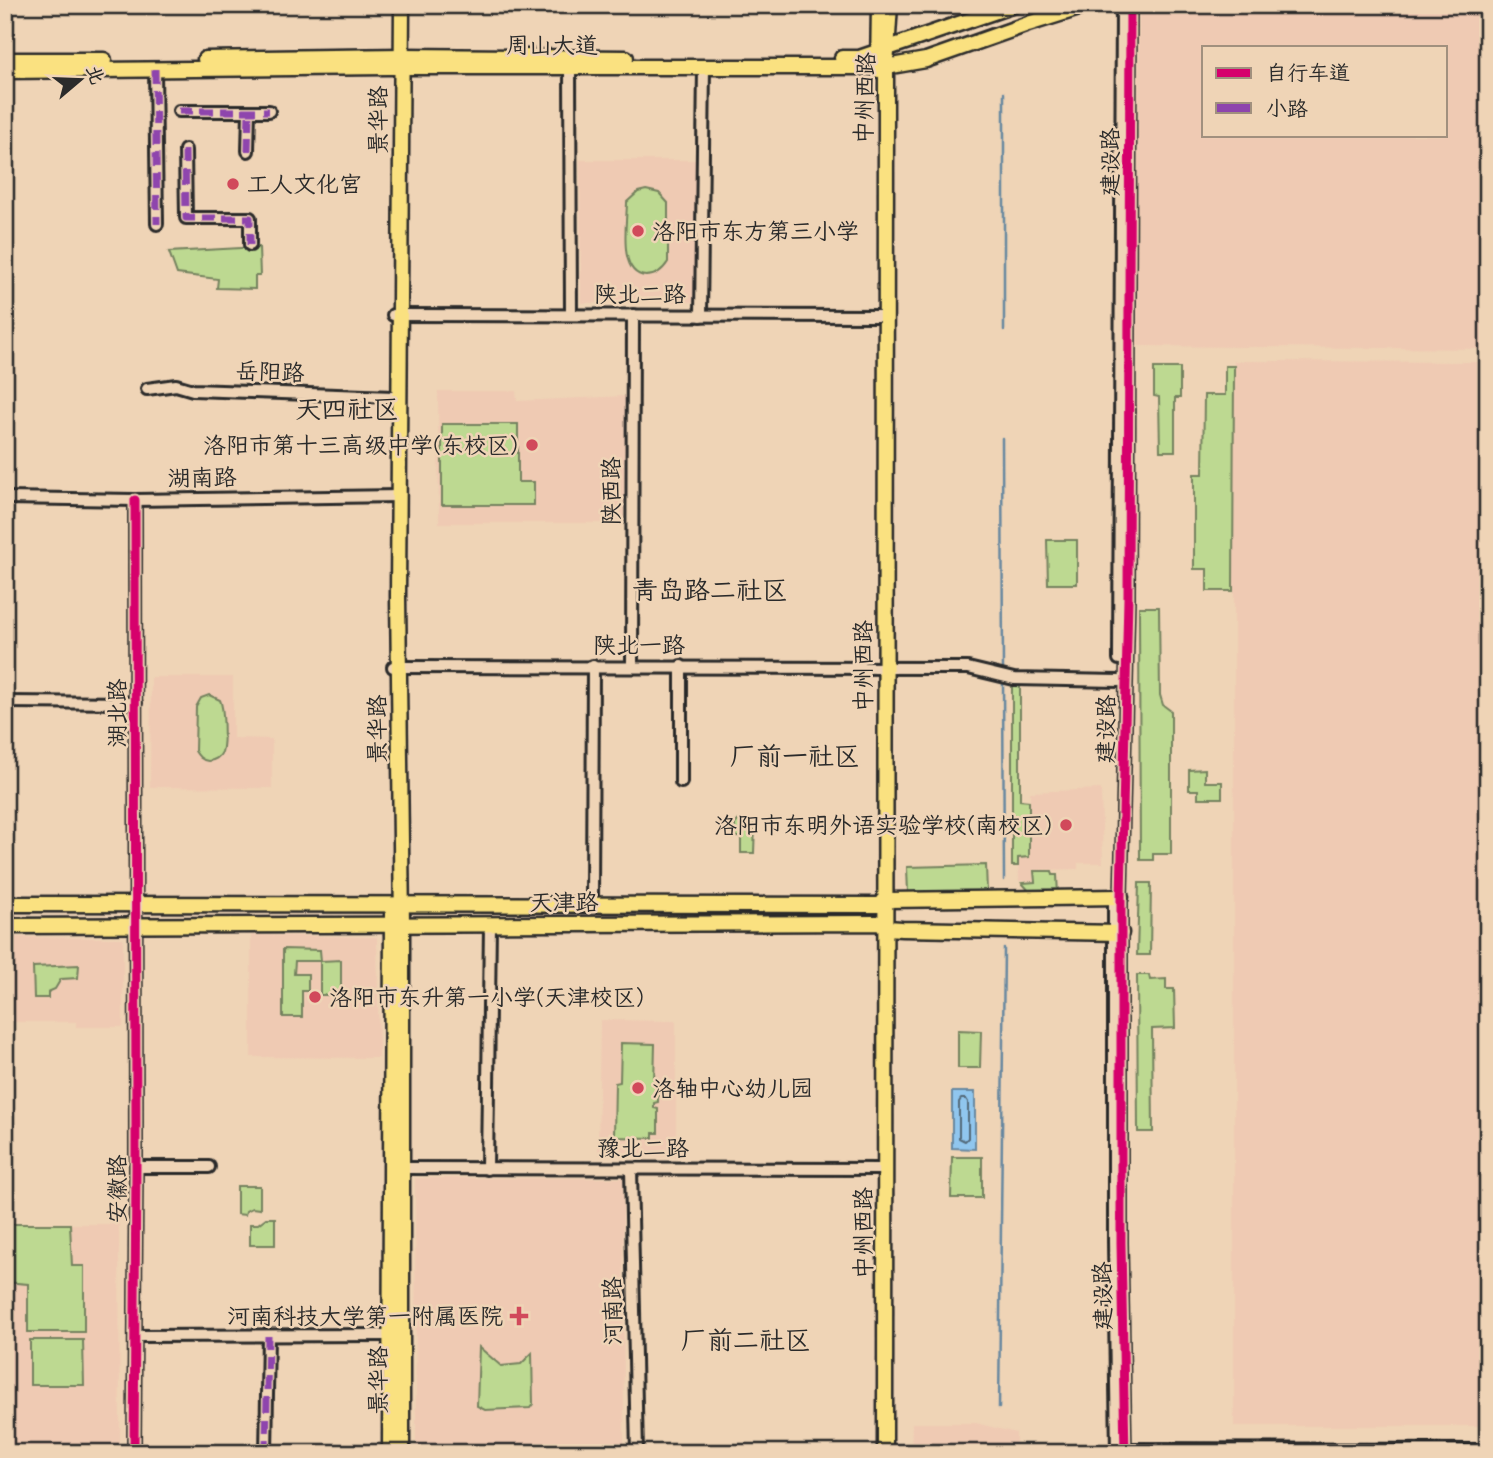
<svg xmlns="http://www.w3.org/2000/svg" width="1493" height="1458" viewBox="0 0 1493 1458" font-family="'Comic Neue','LXGW WenKai TC',sans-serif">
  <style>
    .built { fill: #efcab3; fill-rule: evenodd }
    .green { fill: #bdd991; stroke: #74825e; stroke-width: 2 }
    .water { fill: #90c6ee; stroke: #6888a0; stroke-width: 2 }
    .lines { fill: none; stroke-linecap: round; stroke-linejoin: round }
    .shore { stroke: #536979; stroke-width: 2 }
    .stream { stroke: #6888a0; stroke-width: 2.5 }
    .minor-casing { stroke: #2b2b2b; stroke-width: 16 }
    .major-casing { stroke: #2b2b2b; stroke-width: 19 }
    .minor { stroke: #efd4b6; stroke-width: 10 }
    .major { stroke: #fae180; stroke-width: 14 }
    .quiet { stroke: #8e44ad; stroke-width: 7; stroke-dasharray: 14 7; stroke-linecap: butt }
    .cycleway-casing { stroke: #efd4b6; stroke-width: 13 }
    .cycleway { stroke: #d6006c; stroke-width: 9 }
    .poi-dot { fill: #d1495b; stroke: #efd4b6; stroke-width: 2.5 }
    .labels { text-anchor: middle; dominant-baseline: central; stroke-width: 5; stroke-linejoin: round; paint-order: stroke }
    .street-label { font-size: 23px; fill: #2b2b2b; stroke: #efd4b6 }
    .poi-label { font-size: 23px; fill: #2b2b2b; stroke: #efd4b6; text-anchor: start }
    .quarter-label { font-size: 26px; fill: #2b2b2b; stroke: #efd4b6 }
  </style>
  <rect width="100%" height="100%" fill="#efd4b6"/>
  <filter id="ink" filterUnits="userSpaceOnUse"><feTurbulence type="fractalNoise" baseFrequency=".0143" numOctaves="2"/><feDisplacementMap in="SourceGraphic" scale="14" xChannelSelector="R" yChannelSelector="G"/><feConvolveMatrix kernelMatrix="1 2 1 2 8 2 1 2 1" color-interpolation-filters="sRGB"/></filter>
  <g filter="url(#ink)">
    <g class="built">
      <path d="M1139,8L1488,10V349L1137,346ZM1204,47H1446V135H1204Z"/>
      <path d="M580,160H695L696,302L581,303Z"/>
      <path d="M1234,361L1477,362V428H1488V1426H1234Z"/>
      <path d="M438,391H516L517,401L625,396L624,523H439Z"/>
      <path d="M151,677H233V738L272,739V788L150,787Z"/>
      <path d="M1101,789L1103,863H1078V869L1033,870V881H1019L1018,858L1029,857L1030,792Z"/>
      <path d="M251,935L377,937L379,1058L251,1057Z"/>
      <path d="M5,937L123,938V1027H76V1022H5Z"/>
      <path d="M600,1020L676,1021V1157L598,1154Z"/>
      <path d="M415,1178H623L624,1453H416Z"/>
      <path d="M5,1224H119L120,1451H5Z"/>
      <path d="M912,1423H976L1016,1433V1453H911Z"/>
    </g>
    <g class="green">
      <path d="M646,190L659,193L668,203V262C663,270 656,276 646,276C617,274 627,222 627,202L638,192Z"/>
      <path d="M259,247L260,276H255V289L217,288L218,279L177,274L169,252Z"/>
      <path d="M1225,366H1234L1233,591H1207V569H1194V474H1203L1204,395H1225Z"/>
      <path d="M1154,368H1180V398H1175V451H1160L1159,397L1154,396Z"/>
      <path d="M442,424H518V482H534V505H442Z"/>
      <path d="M1047,540H1077V584H1048Z"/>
      <path d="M1139,607H1159L1160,695L1163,705L1171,711V854H1153V860H1140Z"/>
      <path d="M1012,685H1020V800L1029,801V857L1018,858V866H1012Z"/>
      <path d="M209,695L220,700C224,708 225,742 222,752C220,757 214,761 208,761C201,760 198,756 195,751L196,707L201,698Z"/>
      <path d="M1205,769V782H1222V798H1198V790H1189V770Z"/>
      <path d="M739,820H752L755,824L754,853H741V837H735V824Z"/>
      <path d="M986,865L987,892L908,893L907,867Z"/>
      <path d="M1034,871H1052L1053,875H1057L1058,895L1031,893L1022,883L1035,882Z"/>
      <path d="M1139,883H1151L1150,955H1137Z"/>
      <path d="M283,949L320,950L321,961L341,960V995H320V961H295L294,974H308V991H302V1017H283Z"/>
      <path d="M79,965L78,978L61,979L55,989L48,992V998H34L33,967Z"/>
      <path d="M1137,975H1149L1150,980L1166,979V989H1174L1175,1028L1152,1029L1153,1132H1138Z"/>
      <path d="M958,1030L981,1031L980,1068H958Z"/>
      <path d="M621,1043L655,1044L654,1084H658V1102L654,1103V1108L658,1109V1133H653V1138L614,1137L615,1083L620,1082Z"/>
      <path d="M952,1157H982V1198H951Z"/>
      <path d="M237,1186H260V1209L252,1208L246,1211L245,1215L237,1214Z"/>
      <path d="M266,1218H275V1245H250V1224H258Z"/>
      <path d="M5,1224H70L72,1266H84V1332H28V1284L5,1282Z"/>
      <path d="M30,1340H83L84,1385H30Z"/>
      <path d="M479,1347L501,1366L521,1364L532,1353L533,1404L530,1408L485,1410L477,1406Z"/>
    </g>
    <path class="water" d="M952,1092H975V1149L952,1148Z"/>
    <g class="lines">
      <path class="shore" d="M961,1099H966L968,1102V1138L965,1141L959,1138V1102Z"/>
      <g class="stream">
        <path d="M1004,330V93"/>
        <path d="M1002,438L1003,672"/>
        <path d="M1003,679L1004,880"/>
        <path d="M999,1408L1004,948"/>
      </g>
      <g class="minor-casing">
        <g id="minor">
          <path d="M570,68L571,315"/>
          <path d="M155,69L157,224"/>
          <path d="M179,111H269"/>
          <path d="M185,150L186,218H250V245"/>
          <path d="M248,151L249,111"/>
          <path d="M393,315L886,316"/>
          <path d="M701,316L704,67"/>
          <path d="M147,389L176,385L193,390L393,397"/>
          <path d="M5,498L135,500L399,496"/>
          <path d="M1119,659L1122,5"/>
          <path d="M632,666L633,315"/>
          <path d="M393,667L968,668L1014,679L1119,681"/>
          <path d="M5,702L136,703"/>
          <path d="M681,782V666"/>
          <path d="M592,903L593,666"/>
          <path d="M1114,903V1242L1117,1453"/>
          <path d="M136,1167H209"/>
          <path d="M401,1168L885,1169"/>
          <path d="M487,1169L490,925"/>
          <path d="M631,1169L637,1453"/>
          <path d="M135,1336L390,1335"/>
          <path d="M1120,1449L1488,1450"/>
          <path d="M134,1453L136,1167L135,500"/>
          <path d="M266,1453L268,1336"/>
          <path d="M1125,1453L1121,1243V897L1128,598L1130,5"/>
        </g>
      </g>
      <g class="major-casing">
        <g id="major">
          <path d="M842,58H859L1014,5"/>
          <path d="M205,59L402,56L626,58"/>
          <path d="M5,60H104"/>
          <path d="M878,70L879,5"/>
          <path d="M5,71L387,67H886L926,60L1028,24L1089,5"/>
          <path d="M5,904L879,905L887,900L1121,897"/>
          <path d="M5,926L879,923L887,928L902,929L1121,933"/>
          <path d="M390,1453L392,915"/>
          <path d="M402,1453V925L398,596L402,5"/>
          <path d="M885,1453L886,67L890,5"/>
        </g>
      </g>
      <use href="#minor" class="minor"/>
      <use href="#major" class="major"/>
      <g class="quiet">
        <path d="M155,69L157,224"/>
        <path d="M179,111H269"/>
        <path d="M185,150L186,218H250V245"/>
        <path d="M248,151L249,111"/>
        <path d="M266,1453L268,1336"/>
      </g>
      <g class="cycleway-casing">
        <g id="cycleway">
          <path d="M134,1453L136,1167L135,500"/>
          <path d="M1125,1453L1121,1243V897L1128,598L1130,5"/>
        </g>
      </g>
      <use href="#cycleway" class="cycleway"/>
    </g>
  </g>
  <g class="poi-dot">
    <circle cx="233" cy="184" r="7"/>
    <circle cx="638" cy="231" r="7"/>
    <circle cx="532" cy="445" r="7"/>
    <circle cx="1066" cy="825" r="7"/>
    <circle cx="315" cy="997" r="7"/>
    <circle cx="638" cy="1088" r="7"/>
    <path d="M515.5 1305.5h7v7h7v7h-7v7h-7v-7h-7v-7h7z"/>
  </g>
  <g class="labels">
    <g class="street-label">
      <text x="552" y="45">周山大道</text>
      <text transform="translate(865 98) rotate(-88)">中州西路</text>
      <text transform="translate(378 120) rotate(-90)">景华路</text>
      <text transform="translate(1110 162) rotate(-90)">建设路</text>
      <text x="640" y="294">陕北二路</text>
      <text transform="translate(270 372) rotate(2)">岳阳路</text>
      <text transform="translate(202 478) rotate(-1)">湖南路</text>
      <text transform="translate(611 491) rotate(-90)">陕西路</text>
      <text x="639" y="645">陕北一路</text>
      <text transform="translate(863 666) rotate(-90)">中州西路</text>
      <text transform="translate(117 713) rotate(-90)">湖北路</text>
      <text transform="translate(377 729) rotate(-90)">景华路</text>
      <text transform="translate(1106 729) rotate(-89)">建设路</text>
      <text x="564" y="902">天津路</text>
      <text x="643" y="1148">豫北二路</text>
      <text transform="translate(117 1189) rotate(-90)">安徽路</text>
      <text transform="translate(863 1233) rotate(-90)">中州西路</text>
      <text transform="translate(1103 1296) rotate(-91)">建设路</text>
      <text transform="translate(613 1311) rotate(-91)">河南路</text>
      <text transform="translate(378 1380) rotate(-90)">景华路</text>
    </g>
    <g class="poi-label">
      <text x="247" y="184">工人文化宫</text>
      <text x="652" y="231">洛阳市东方第三小学</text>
      <text x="518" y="445" text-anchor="end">洛阳市第十三高级中学(东校区)</text>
      <text x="1052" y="825" text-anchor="end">洛阳市东明外语实验学校(南校区)</text>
      <text x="329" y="997">洛阳市东升第一小学(天津校区)</text>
      <text x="652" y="1088">洛轴中心幼儿园</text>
      <text x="503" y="1316" text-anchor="end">河南科技大学第一附属医院</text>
    </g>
    <g class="quarter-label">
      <text x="347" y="410">天四社区</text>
      <text x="710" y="591">青岛路二社区</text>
      <text x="795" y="757">厂前一社区</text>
      <text x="746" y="1341">厂前二社区</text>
    </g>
  </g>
  <rect width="1493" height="1458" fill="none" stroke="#efd4b6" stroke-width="28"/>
  <rect x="14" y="14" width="1465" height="1430" fill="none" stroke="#2b2b2b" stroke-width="2.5" filter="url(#ink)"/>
  <rect x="1202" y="46" width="245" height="91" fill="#efd4b6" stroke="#a1907e" stroke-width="2"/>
  <rect x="1216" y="68" width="35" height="10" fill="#d6006c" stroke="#a1907e" stroke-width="2"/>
  <text x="1266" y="80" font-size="21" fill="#2b2b2b">自行车道</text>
  <rect x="1216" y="103" width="35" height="10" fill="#8e44ad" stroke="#a1907e" stroke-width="2"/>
  <text x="1266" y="116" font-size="21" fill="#2b2b2b">小路</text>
  <g transform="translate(80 80) rotate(71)" stroke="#efd4b6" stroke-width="5" paint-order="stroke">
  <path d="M0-5L12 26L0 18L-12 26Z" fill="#2b2b2b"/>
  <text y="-10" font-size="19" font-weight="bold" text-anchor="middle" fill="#2b2b2b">北</text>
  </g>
</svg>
